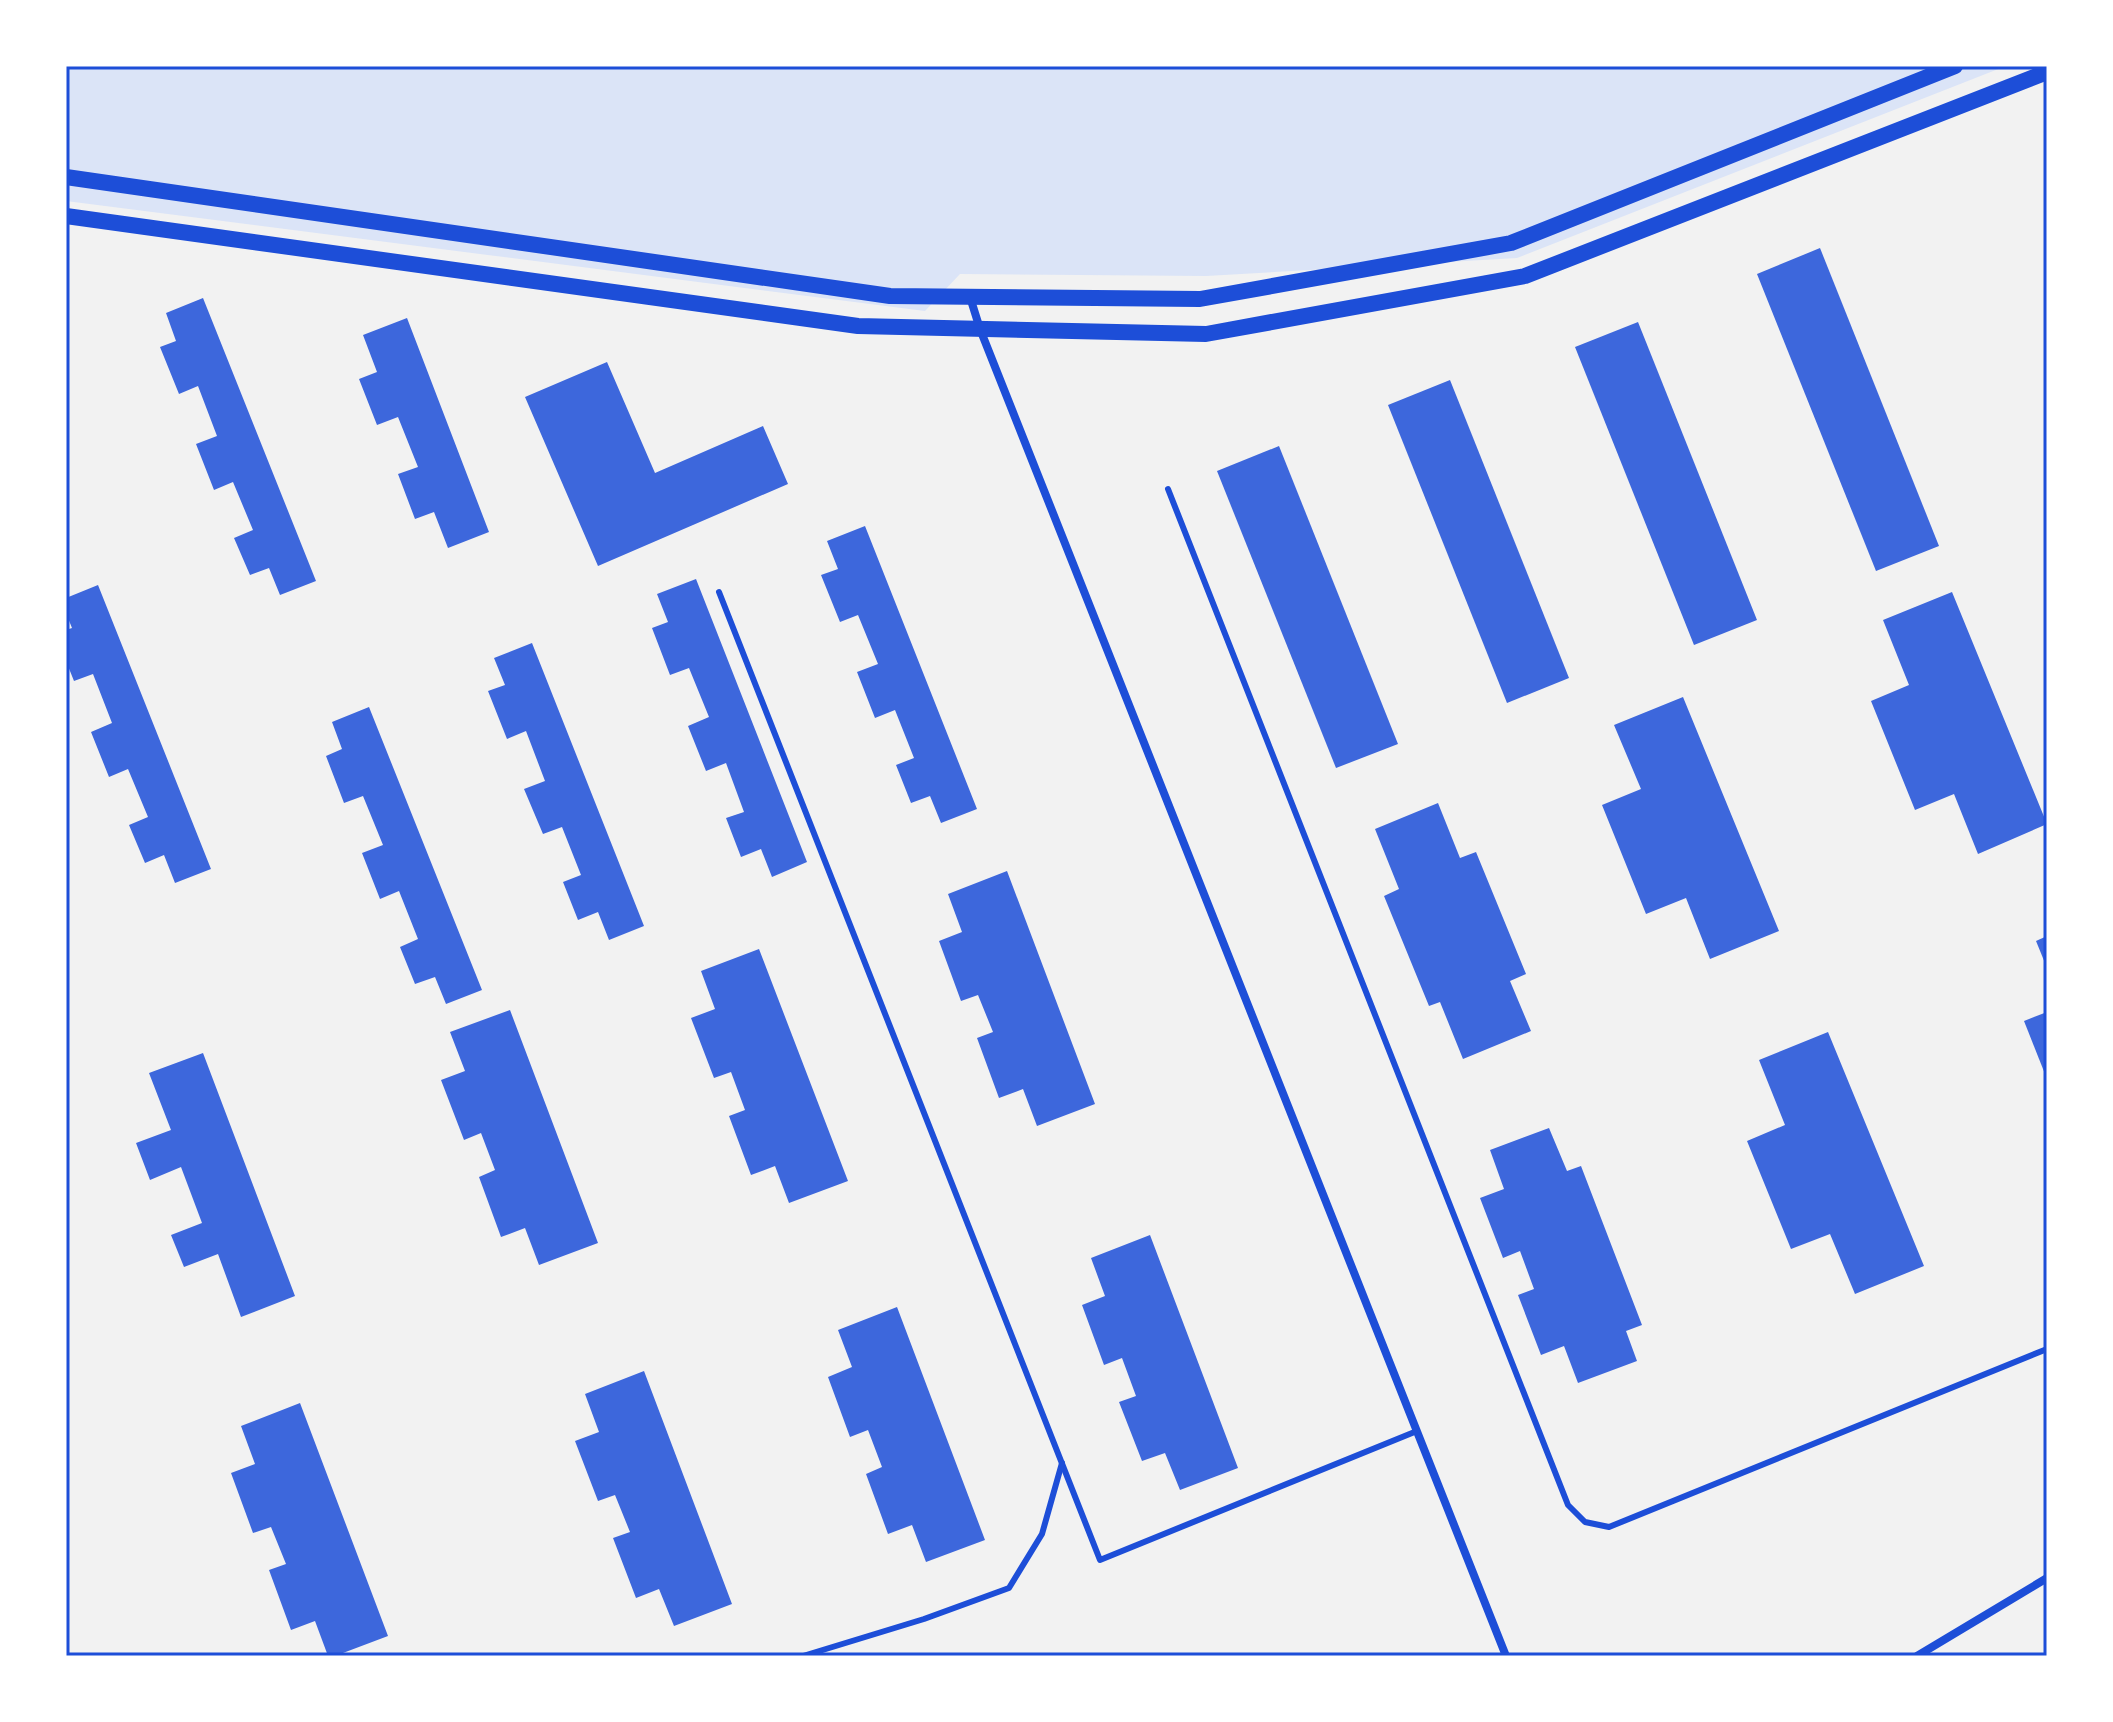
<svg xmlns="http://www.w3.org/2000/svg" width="2113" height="1722" viewBox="0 0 2113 1722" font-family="'Asap Condensed',sans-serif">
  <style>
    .green { fill: #dbe4f7 }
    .building { fill: #3d67dc }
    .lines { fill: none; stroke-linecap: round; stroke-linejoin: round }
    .service { stroke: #1d4ed8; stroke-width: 6 }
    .minor { stroke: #1d4ed8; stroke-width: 8 }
    .secondary { stroke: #1d4ed8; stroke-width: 16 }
    .neatline { fill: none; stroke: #1d4ed8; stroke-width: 3 }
  </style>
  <rect width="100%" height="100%" fill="#f2f2f2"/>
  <path class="green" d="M66,66H2006L1517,258L1206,276L960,274L925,311L66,201Z"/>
  <g class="building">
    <path d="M1820,248L1939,546L1876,571L1757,274Z"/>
    <path d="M203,298L316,581L280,595L269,568L250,575L234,538L253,530L233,482L214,490L196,444L217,436L198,386L179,394L160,347L176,341L166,313Z"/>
    <path d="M407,318L489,532L448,548L434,512L415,519L398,474L418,467L398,417L377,425L359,379L377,372L363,335Z"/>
    <path d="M1638,322L1757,620L1694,645L1575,347Z"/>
    <path d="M607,362L655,473L763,426L788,484L598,566L525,397Z"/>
    <path d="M1450,380L1569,678L1507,703L1388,405Z"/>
    <path d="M1279,446L1398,744L1336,768L1217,471Z"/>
    <path d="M865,526L977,809L941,823L930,796L911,803L896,765L914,758L895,710L875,718L857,672L878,664L858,615L840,622L821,575L838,569L827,541Z"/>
    <path d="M696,579L807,862L772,877L761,849L741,857L726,818L744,812L726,763L706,771L688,726L709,717L689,668L670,675L652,628L668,622L657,594Z"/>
    <path d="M98,585L211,869L175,883L164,855L145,863L129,825L148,817L128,769L109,777L91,732L112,723L93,674L74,681L66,661V630L72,628L66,613V598Z"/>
    <path d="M1952,592L2047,824L1978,854L1954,794L1915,810L1871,701L1909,685L1883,620Z"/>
    <path d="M532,643L644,926L609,940L598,912L578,920L563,882L581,875L562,827L543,834L524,789L545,781L526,731L507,739L488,691L505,685L494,658Z"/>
    <path d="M1683,697L1779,931L1710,959L1686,898L1646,914L1602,805L1641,789L1614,725Z"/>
    <path d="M369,707L482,990L446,1004L435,977L415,984L400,947L418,939L399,891L380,899L362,853L383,845L363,796L344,803L326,756L342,749L332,722Z"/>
    <path d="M1438,803L1460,858L1476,852L1526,974L1510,981L1531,1031L1463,1059L1440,1002L1429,1006L1384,896L1399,889L1375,829Z"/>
    <path d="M1007,871L1095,1104L1037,1126L1023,1089L999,1098L977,1038L993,1032L978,995L961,1001L939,941L962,932L948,894Z"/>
    <path d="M2047,936V968L2036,941Z"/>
    <path d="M759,949L848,1181L789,1203L775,1166L751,1175L729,1116L745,1110L731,1072L714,1078L691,1018L715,1009L701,971Z"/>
    <path d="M510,1010L598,1243L539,1265L525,1228L501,1237L479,1177L495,1170L481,1133L464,1140L441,1080L465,1071L450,1032Z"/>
    <path d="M2047,1012V1079L2024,1021Z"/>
    <path d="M1828,1032L1924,1266L1855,1294L1830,1234L1791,1249L1747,1141L1785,1125L1759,1060Z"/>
    <path d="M203,1053L295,1296L241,1317L218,1254L184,1267L171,1235L202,1223L181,1167L150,1180L136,1143L171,1130L149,1073Z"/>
    <path d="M1549,1128L1567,1171L1581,1166L1642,1325L1626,1331L1637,1361L1578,1383L1564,1346L1541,1355L1518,1295L1534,1289L1520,1251L1503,1258L1480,1198L1504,1189L1490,1150Z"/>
    <path d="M1150,1235L1238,1468L1180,1490L1165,1453L1142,1461L1119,1402L1136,1396L1122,1358L1104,1365L1082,1305L1105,1296L1091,1258Z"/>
    <path d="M897,1307L985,1540L926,1562L912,1525L888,1534L866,1474L882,1467L868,1430L850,1437L828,1377L852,1367L838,1330Z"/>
    <path d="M644,1371L732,1604L674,1626L659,1589L636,1598L613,1538L630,1532L615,1495L598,1501L575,1441L599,1432L585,1394Z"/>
    <path d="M300,1403L388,1636L335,1656H328L315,1621L291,1630L269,1570L286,1564L271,1527L253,1533L231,1473L255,1464L241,1426Z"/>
  </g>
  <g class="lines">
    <g class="service">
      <path d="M1168,489L1568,1505L1585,1522L1609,1527L2047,1349"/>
      <path d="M719,592L1100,1560L1417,1431"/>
      <path d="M803,1656L924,1619L1009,1588L1042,1534L1062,1463"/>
    </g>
    <g class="minor">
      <path d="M970,297L980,329L1506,1656"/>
      <path d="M1917,1656L2047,1578"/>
    </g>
    <g class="secondary">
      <path d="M66,177L890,296L1200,299L1511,243L1955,66"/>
      <path d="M66,216L858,326L1206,334L1525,276L2047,72"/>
    </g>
  </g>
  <rect width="2113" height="1722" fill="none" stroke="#ffffff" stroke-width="136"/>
  <rect x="68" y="68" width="1977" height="1586" class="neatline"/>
</svg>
